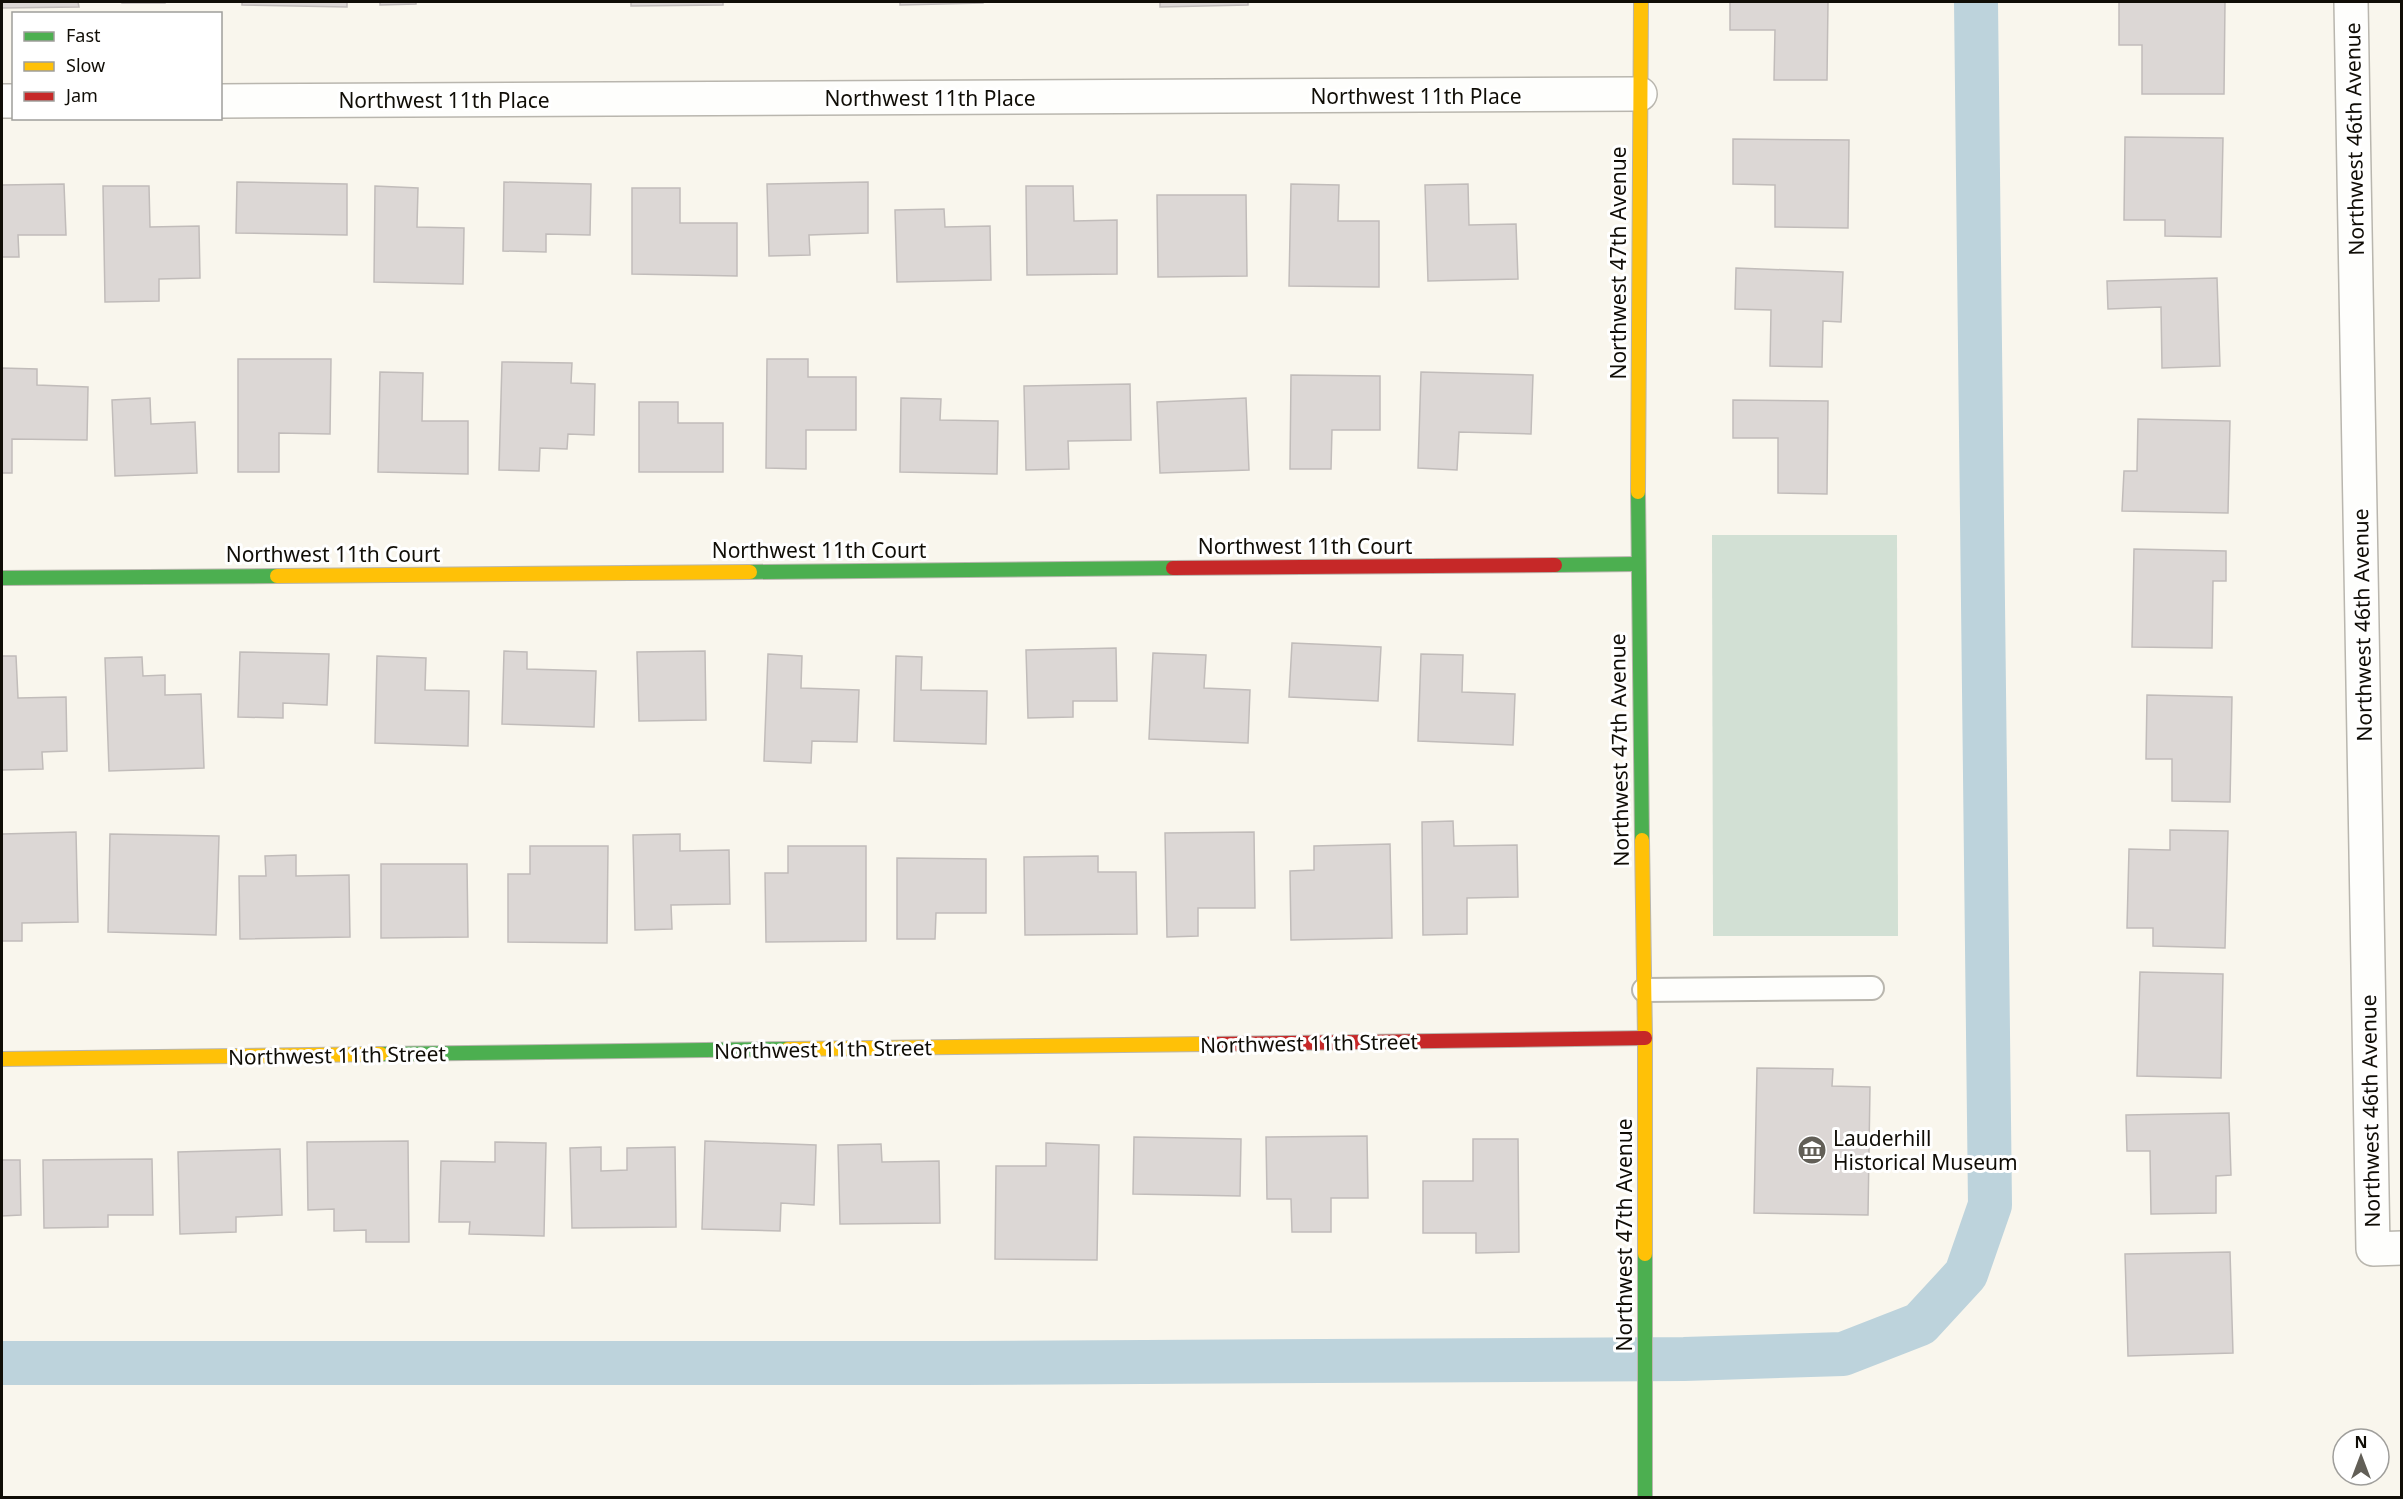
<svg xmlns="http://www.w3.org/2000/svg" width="2403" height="1499" viewBox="0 0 2403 1499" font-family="'Noto Sans',sans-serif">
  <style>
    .green { fill: #d2e0d4 }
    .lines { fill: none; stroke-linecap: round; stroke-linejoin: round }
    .canal { stroke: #bdd3dc; stroke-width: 44 }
    .building { fill: #dcd7d5; stroke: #c1bcba; stroke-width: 1.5 }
    .lane-casing { stroke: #b9b6ae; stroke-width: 26 }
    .street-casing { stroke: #b9b6ae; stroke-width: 36 }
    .fast-casing { stroke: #b9b6ae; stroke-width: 16 }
    .slow-casing { stroke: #b9b6ae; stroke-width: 16 }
    .jam-casing { stroke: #b9b6ae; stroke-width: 16 }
    .lane { stroke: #fefefc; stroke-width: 22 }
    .street { stroke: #fefefc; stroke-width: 33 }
    .fast { stroke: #4caf50; stroke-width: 14 }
    .slow { stroke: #ffc107; stroke-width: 14 }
    .jam { stroke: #c62828; stroke-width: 14 }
    .labels { text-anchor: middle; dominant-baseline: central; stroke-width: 6; stroke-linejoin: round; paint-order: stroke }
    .street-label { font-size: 21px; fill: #100d06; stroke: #fff }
    .poi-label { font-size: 21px; fill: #100d06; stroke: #fff; text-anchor: start }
  </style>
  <rect width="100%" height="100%" fill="#f9f6ed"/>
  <path class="green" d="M1712,535H1897L1898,936H1713Z"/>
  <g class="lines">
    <path class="canal" d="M2,1363H963L1684,1359L1843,1354L1920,1324L1966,1274L1990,1205L1976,2"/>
  </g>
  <g class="building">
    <path d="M2,2H78L79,7L2,8Z"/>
    <rect x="122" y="2" width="43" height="1"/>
    <path d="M242,2H347V7L242,5Z"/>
    <path d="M380,2H416V4L380,5Z"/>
    <path d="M631,2H723V5L631,6Z"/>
    <path d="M900,2H983V3L900,5Z"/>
    <path d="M1160,2H1248V5L1160,7Z"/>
    <path d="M1730,2H1828L1827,80H1774L1775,30H1730Z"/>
    <path d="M2119,2H2225L2224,94H2142V45H2119Z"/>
    <path d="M2125,137L2223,138L2221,237L2165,236V220H2124Z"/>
    <path d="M1733,139L1849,140L1848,228L1775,227V185L1733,184Z"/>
    <path d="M237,182L347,184V235L236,233Z"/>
    <path d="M504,182L591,184L590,235L546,234V252L503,251Z"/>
    <path d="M868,182V233L809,235L810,255L769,256L767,184Z"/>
    <path d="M64,184L66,235H18L19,257H2V185Z"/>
    <path d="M1291,184L1339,185L1338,221H1379V287L1289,286Z"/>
    <path d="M1468,184L1469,225L1516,224L1518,279L1428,281L1425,185Z"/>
    <path d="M103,186H149L150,227L199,226L200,278L159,279V301L105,302Z"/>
    <path d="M375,186L418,188L417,227L464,228L463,284L374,282Z"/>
    <path d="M1026,186H1073L1074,221L1117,220V274L1027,275Z"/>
    <path d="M632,188H680V223H737V276L632,274Z"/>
    <path d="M1157,195H1246L1247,276L1158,277Z"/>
    <path d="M944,209L945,227L990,226L991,280L897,282L895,210Z"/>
    <path d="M1736,268L1843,272L1841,322L1823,321L1822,367L1770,366L1771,310L1735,309Z"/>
    <path d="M2217,278L2220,366L2162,368L2161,307L2108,309L2107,281Z"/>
    <path d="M238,359H331L330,434L279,433V472H238Z"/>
    <path d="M767,359H808V377H856V430H806V469L766,468Z"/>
    <path d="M502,362L572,363L571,383L595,384L594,435L568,434L567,449L540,448L539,471L499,470Z"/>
    <path d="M2,368L37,369V385L88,387L87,440L12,439V473H2Z"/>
    <path d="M380,372L423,373L422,421H468V474L378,472Z"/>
    <path d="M1421,372L1533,375L1531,434L1459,432L1457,470L1418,468Z"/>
    <path d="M1291,375L1380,376V430H1332L1331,469H1290Z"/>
    <path d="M1130,384L1131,440L1068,441L1069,469L1026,470L1024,386Z"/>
    <path d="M150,398L151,424L195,422L197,473L115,476L112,400Z"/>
    <path d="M901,398L941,399L940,420L998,421L997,474L900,472Z"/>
    <path d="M1246,398L1249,470L1160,473L1157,402Z"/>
    <path d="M1733,400L1828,401L1827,494L1778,493V438H1733Z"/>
    <path d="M639,402H678V423H723V472H639Z"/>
    <path d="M2138,419L2230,421L2228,513L2122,511L2124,471H2137Z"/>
    <path d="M2134,549L2226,551V581H2213L2212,648L2132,647Z"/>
    <path d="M1292,643L1381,647L1378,701L1289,697Z"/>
    <path d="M1116,648L1117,701H1073V717L1028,718L1026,650Z"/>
    <path d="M504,651L527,652V669L596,671L594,727L502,724Z"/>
    <path d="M705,651L706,720L639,721L637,652Z"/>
    <path d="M240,652L329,654L327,705L283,703V718L238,717Z"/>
    <path d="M1153,653L1206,655L1204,688L1250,690L1248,743L1149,739Z"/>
    <path d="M768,654L802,656L801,688L859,690L857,742L812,741L811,763L764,761Z"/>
    <path d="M1421,654L1463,655L1462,692L1515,694L1513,745L1418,741Z"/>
    <path d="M2,656H16L18,698L66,697L67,751L42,752L43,769L2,770Z"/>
    <path d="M377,656L426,658L425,690L469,691L468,746L375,743Z"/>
    <path d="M896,656L922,657L921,690L987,691L986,744L894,741Z"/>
    <path d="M142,657L143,676L165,675V695L201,694L204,768L109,771L105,658Z"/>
    <path d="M2147,695L2232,697L2230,802L2172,801V759H2146Z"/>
    <path d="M1453,821L1454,846L1517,845L1518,897L1467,898V934L1423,935L1422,822Z"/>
    <path d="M2170,830L2228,831L2225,948L2153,946V928H2127L2129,849L2170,850Z"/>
    <path d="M76,832L78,922L22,923V941H2V834Z"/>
    <path d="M1254,832L1255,908H1198V936L1167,937L1165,833Z"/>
    <path d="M110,834L219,836L216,935L108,932Z"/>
    <path d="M680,834V851L729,850L730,904L671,905L672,929L635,930L633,835Z"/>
    <path d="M1390,844L1392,938L1291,940L1290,871L1314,870V846Z"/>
    <path d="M530,846H608L607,943L508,942V874H530Z"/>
    <path d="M788,846H866V941L766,942L765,873H788Z"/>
    <path d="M296,855V876L349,875L350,937L240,939L239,876H266L265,856Z"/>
    <path d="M1098,856V872H1136L1137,934L1025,935L1024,857Z"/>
    <path d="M897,858L986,859V913H936L935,939H897Z"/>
    <path d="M381,864H467L468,937L381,938Z"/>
    <path d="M2140,972L2223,974L2221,1078L2137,1076Z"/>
    <path d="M1757,1068L1833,1069L1832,1086L1870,1087L1868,1215L1754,1213Z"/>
    <path d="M2229,1113L2231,1175L2216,1176V1213L2151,1214L2150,1151H2127L2126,1115Z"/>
    <path d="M1367,1136L1368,1198H1331V1232H1292L1291,1199H1267L1266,1137Z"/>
    <path d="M1134,1137L1241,1139L1240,1196L1133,1194Z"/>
    <path d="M1473,1139H1518L1519,1252L1476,1253V1233H1423V1181H1473Z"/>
    <path d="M408,1141L409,1242H366V1230L334,1231V1209L308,1210L307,1142Z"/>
    <path d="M705,1141L816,1145L814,1205L781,1203L780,1231L702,1229Z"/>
    <path d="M495,1142L546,1143L544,1236L469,1234L470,1222H439L441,1161L495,1162Z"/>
    <path d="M1046,1143L1099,1145L1097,1260L995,1259L996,1166H1046Z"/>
    <path d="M881,1144L882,1162L939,1161L940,1223L840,1224L838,1145Z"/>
    <path d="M601,1147V1171L627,1170V1148L675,1147L676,1227L572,1228L570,1148Z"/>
    <path d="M280,1149L282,1215L236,1217V1232L180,1234L178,1152Z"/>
    <path d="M152,1159L153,1215H108V1227L44,1228L43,1160Z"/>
    <path d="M2,1160H20L21,1215L2,1216Z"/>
    <path d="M2230,1252L2233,1353L2128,1356L2125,1254Z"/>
  </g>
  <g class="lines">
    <g class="lane-casing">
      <path id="lane" d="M1644,990L1872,988"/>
    </g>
    <g class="street-casing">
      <g id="street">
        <path d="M2351,2L2373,1249L2402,1248"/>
        <path d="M2,101H14"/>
        <path d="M220,101L1640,94"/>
      </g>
    </g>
    <g class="fast-casing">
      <g id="fast">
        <path d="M1638,492L1642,840"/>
        <path d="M1555,565L1637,564"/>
        <path d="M750,572L1173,568"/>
        <path d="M2,578L277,576"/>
        <path d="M381,1054L788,1049"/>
        <path d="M1645,1254V1498"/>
      </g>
    </g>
    <g class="slow-casing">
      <g id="slow">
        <path d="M1638,492L1641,2"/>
        <path d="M277,576L750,572"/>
        <path d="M1642,840L1645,1038V1254"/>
        <path d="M788,1049L1209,1044"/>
        <path d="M2,1059L381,1054"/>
      </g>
    </g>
    <g class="jam-casing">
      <g id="jam">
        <path d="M1173,568L1555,565"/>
        <path d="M1209,1044L1645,1038"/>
      </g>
    </g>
    <use href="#lane" class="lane"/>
    <use href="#street" class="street"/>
    <use href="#fast" class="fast"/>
    <use href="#slow" class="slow"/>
    <use href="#jam" class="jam"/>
  </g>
  <defs>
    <g id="museum-disc" transform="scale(1.5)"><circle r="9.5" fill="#625f57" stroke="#fff"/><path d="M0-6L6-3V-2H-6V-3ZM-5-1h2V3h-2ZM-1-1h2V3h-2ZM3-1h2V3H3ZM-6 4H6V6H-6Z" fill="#fff"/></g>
  </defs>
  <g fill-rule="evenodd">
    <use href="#museum-disc" x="1812" y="1150"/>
  </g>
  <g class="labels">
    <g class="street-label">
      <text x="1416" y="96">Northwest 11th Place</text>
      <text x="930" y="98">Northwest 11th Place</text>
      <text x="444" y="100">Northwest 11th Place</text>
      <text transform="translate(2354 139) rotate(-91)">Northwest 46th Avenue</text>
      <text transform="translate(1618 263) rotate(-90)">Northwest 47th Avenue</text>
      <text x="1305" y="546">Northwest 11th Court</text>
      <text x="819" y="550">Northwest 11th Court</text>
      <text x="333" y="554">Northwest 11th Court</text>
      <text transform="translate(2362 625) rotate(-91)">Northwest 46th Avenue</text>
      <text transform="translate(1619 750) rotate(-91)">Northwest 47th Avenue</text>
      <text transform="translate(1309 1043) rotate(-1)">Northwest 11th Street</text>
      <text transform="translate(823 1049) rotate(-1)">Northwest 11th Street</text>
      <text transform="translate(337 1055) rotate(-1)">Northwest 11th Street</text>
      <text transform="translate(2370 1111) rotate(-91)">Northwest 46th Avenue</text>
      <text transform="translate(1624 1235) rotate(-90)">Northwest 47th Avenue</text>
    </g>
    <g class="poi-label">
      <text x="1833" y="1138">Lauderhill<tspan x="1833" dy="24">Historical Museum</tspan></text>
    </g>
  </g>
  <rect width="2403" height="1499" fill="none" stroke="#100d06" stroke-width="6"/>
  <rect x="12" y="12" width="210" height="108" fill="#ffffff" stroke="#9f9e9b" stroke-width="1.5"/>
  <rect x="24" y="32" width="30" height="9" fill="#4caf50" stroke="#9f9e9b" stroke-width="1.5"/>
  <text x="66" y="42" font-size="18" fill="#100d06">Fast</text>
  <rect x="24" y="62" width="30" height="9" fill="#ffc107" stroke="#9f9e9b" stroke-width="1.5"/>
  <text x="66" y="72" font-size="18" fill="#100d06">Slow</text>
  <rect x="24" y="92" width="30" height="9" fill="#c62828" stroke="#9f9e9b" stroke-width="1.5"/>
  <text x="66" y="102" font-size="18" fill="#100d06">Jam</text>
  <g transform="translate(2361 1457)"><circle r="28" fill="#ffffff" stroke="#9f9e9b" stroke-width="1.5"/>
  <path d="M0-4.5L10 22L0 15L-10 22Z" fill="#625f57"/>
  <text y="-9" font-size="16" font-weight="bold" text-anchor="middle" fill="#100d06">N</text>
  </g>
</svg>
